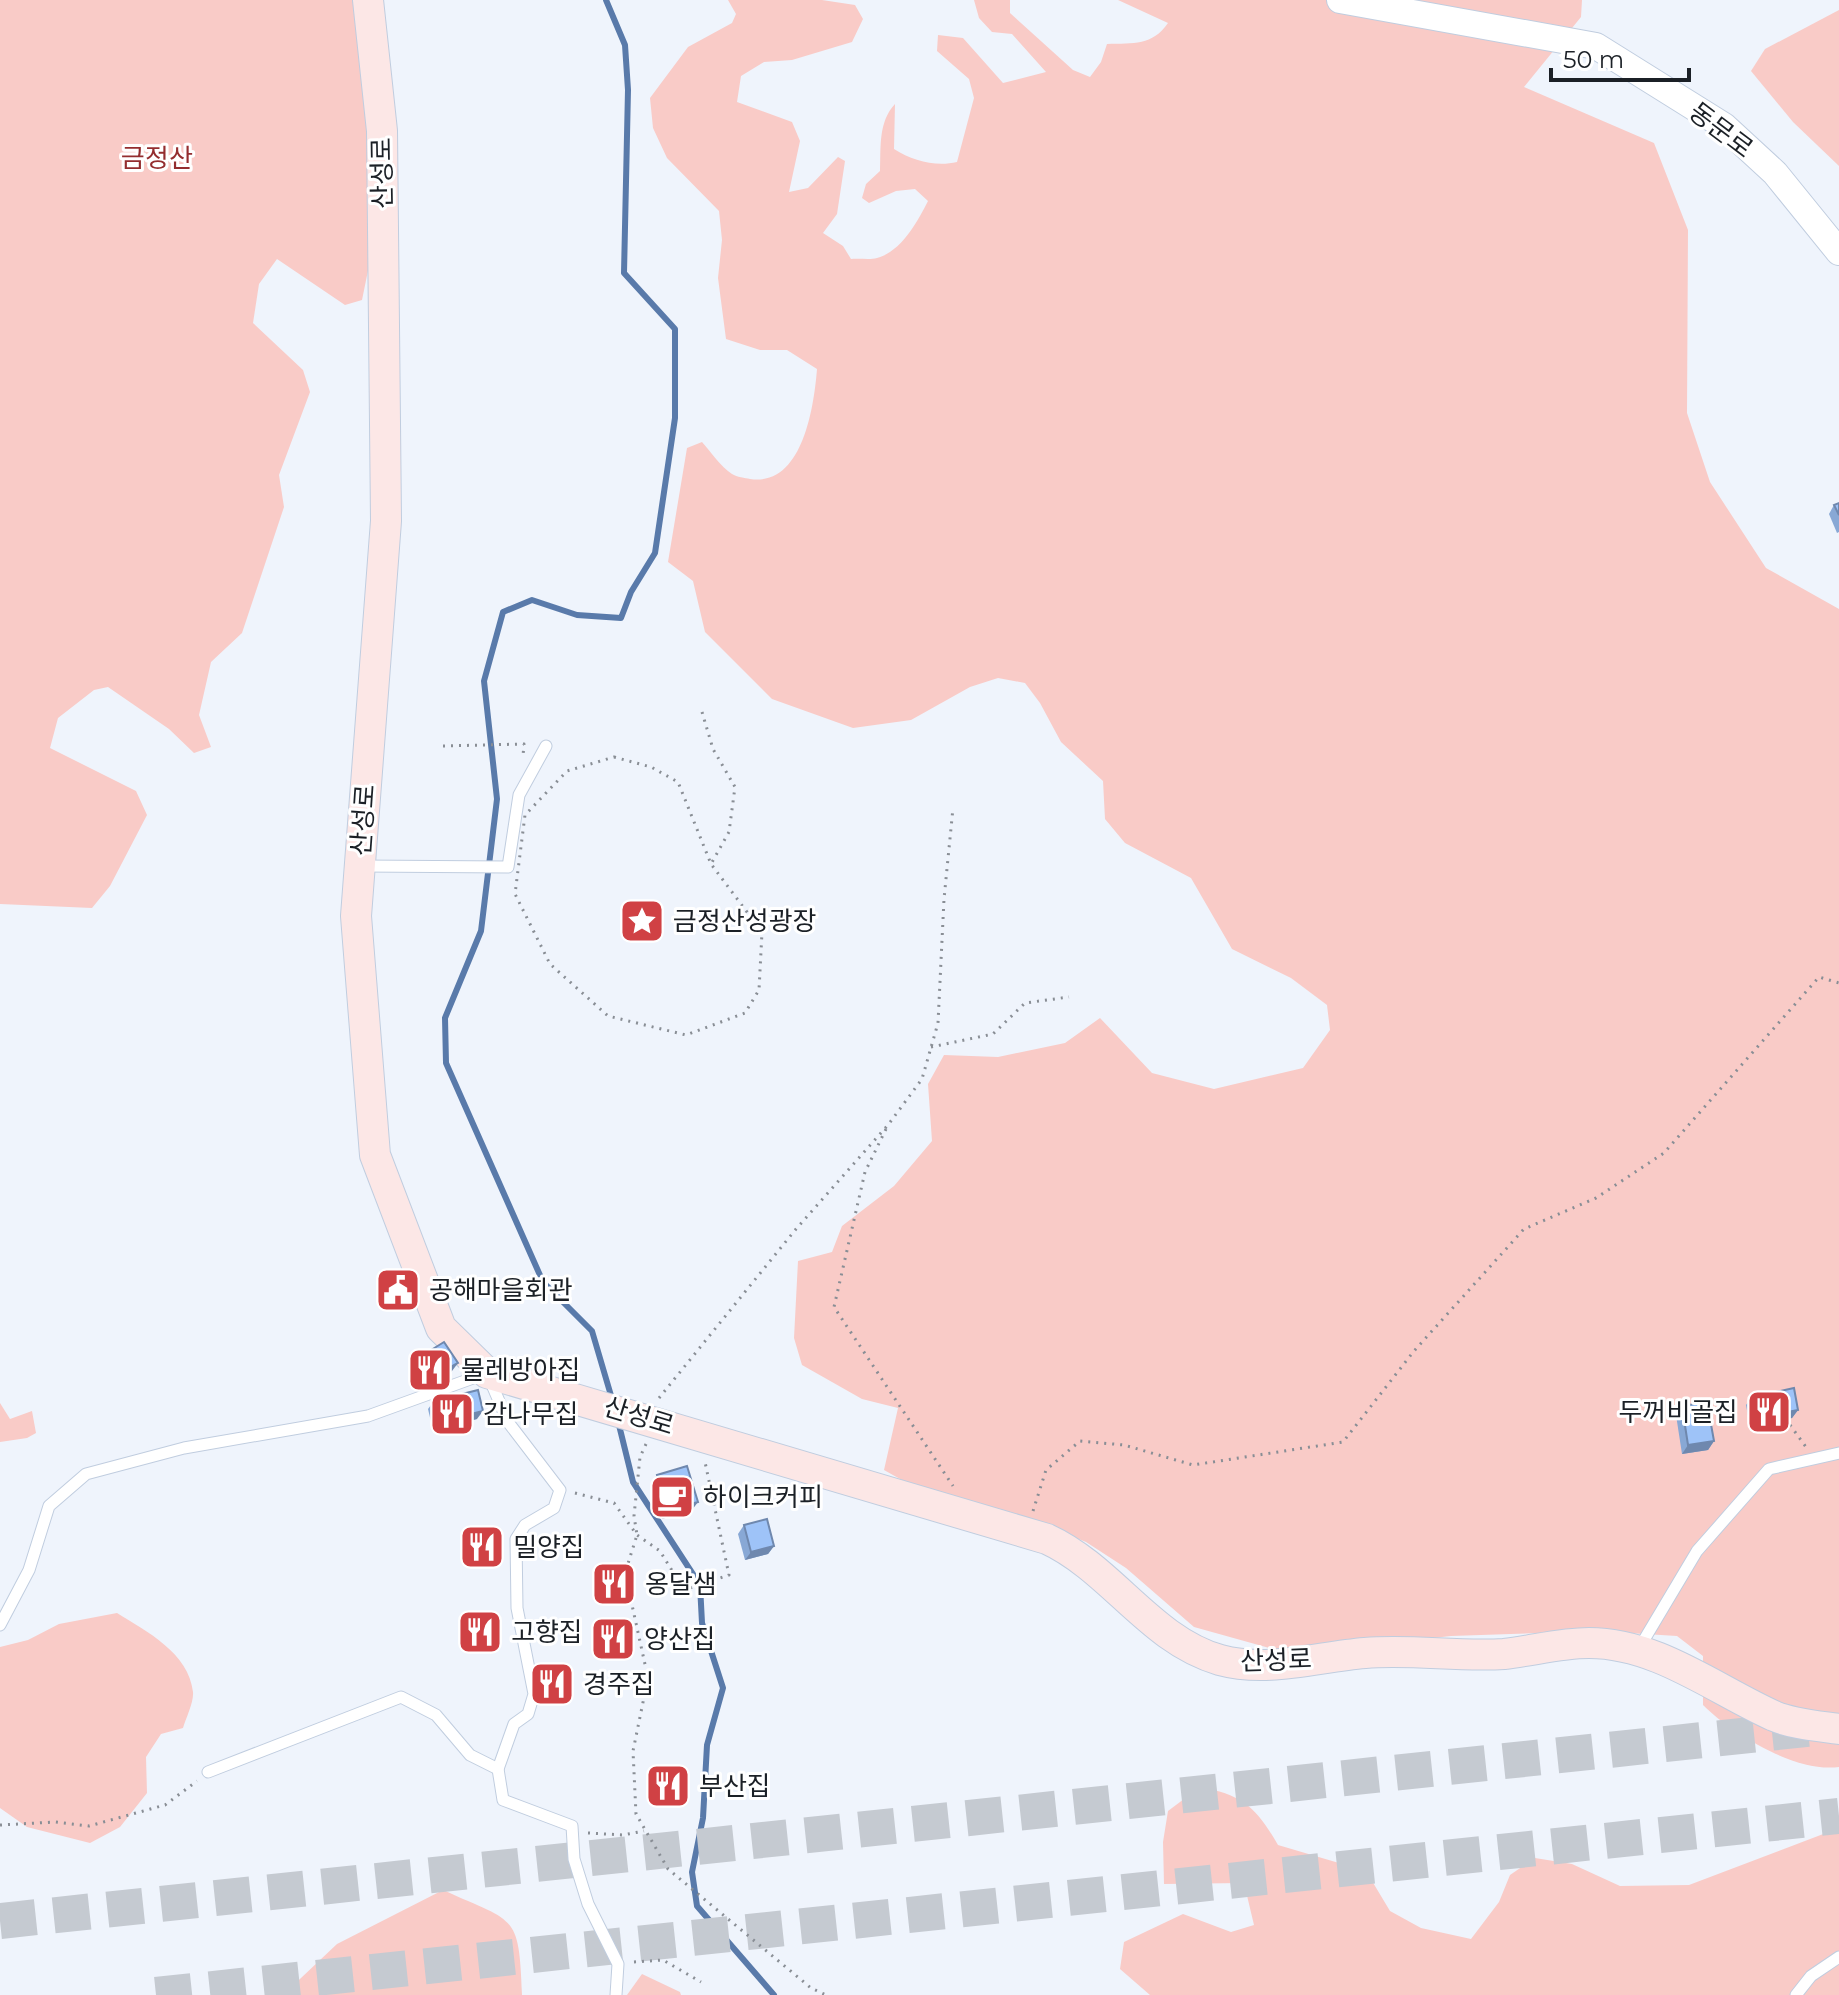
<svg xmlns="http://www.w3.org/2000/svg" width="1839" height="1995" viewBox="0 0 1839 1995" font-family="Montserrat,'Noto Sans KR',sans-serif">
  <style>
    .green { fill: #f9cbc7 }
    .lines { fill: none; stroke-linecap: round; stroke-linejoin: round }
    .stream { stroke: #597aaa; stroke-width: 6 }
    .trunk-tunnel { stroke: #c5cad1; stroke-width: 36; stroke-dasharray: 36 18; stroke-linecap: butt }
    .service-casing { stroke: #c0cddf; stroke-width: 13 }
    .tertiary-casing { stroke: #c0cddf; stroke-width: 28 }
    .secondary-casing { stroke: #c0cddf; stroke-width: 32 }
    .path { stroke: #898e95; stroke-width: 3; stroke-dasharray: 2 6; stroke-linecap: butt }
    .service { stroke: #fff; stroke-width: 11 }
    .tertiary { stroke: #fff; stroke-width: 26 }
    .secondary { stroke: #fce7e6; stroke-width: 30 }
    .wall { fill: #88a8d5 }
    .shaded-wall { fill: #6f88ae }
    .building { fill: #9ec3f8; stroke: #6f88ae; stroke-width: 2 }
    .labels { text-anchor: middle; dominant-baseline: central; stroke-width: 6; stroke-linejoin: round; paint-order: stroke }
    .street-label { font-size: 26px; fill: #1b2026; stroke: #fff }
    .park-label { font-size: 26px; fill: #942d2f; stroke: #fff }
    .poi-label { font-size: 26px; fill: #1b2026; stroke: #fff; text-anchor: start }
  </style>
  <rect width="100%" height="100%" fill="#eff4fc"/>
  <g class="green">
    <path d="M0,0H359L363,26L371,256L362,300L345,305L277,259L259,284L253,323L303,370L310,392L279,475L284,507L242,633L211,662L199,715L211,747L194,753L169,729L108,687L94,690L58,718L50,748L136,791L147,815L110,886L92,908L0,904Z"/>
    <path d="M728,0H822L855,5L863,19L852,42L792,60L764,62L741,76L737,102L792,122L800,141L789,192L808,188L838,157L845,161L837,214L823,233L843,246L851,259C859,258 870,260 877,258C901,252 918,221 928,201L915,189L896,191L869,203L862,198L866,184L880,171C881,148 878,122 895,104L894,149C913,161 936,167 957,162L974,98L969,79L937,51L938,35L963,38L1003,83L1046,72L1012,34L992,32L979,18L974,0H1010V13L1073,70L1090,77L1101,62L1107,44C1134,43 1152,46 1168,23L1118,0H1582L1581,17L1524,87L1654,143L1688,230L1687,413L1710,482L1766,568L1839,609V1725L1703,1676V1656L1677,1636L1596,1631L1451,1636L1291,1654L1194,1627L1126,1568L1086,1542L1030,1519L909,1484L884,1470L898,1408L862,1399L802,1365L794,1338L798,1261L832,1252L842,1226L894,1186L932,1141L928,1084L944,1055L998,1057L1065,1043L1100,1018L1152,1073L1214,1089L1303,1068L1330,1030L1327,1005L1291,978L1232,949L1191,878L1125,843L1105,819L1103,781L1061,742L1040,703L1025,683L998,678L970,687L911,720L853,728L772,699L705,632L693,581L668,562L687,448L702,442C711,452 721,467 732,474C737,477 745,478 750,479C803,487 814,406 817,369L787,350H760L726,339L718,278L722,240L719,211L667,158L653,128L650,98L688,47L732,23L736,14Z"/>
    <path d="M1839,10V166L1793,122L1751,71L1765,49Z"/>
    <path d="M0,1403L10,1419L32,1411L36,1433L27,1438L0,1442Z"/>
    <path d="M117,1613C146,1631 189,1653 193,1692C194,1702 186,1718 183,1728L161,1734L146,1757L147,1793L120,1827L90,1843L27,1827L0,1808V1647L28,1640L59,1624Z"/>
    <path d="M1703,1684L1839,1734V1767C1796,1773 1732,1734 1703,1705Z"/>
    <path d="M1200,1787C1243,1795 1256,1807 1278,1845L1366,1871L1390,1911L1421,1928L1471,1939L1499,1902L1510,1875L1535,1858L1572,1864L1620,1886L1689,1885L1839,1828V1995H1150L1120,1969L1124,1942L1183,1914L1231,1932L1254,1925L1244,1883L1164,1884L1163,1842L1168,1811Z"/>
    <path d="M443,1890C515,1923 519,1912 522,1995H283L337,1944Z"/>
    <path d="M642,1974L680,1992L681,1995H627Z"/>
  </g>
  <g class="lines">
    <g class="stream">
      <path d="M606,0L625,45L628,90L624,273L675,329V418L655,553L631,592L621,618L577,615L532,600L503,612L484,681L497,799L481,931L445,1018L446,1063L543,1282L592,1331L612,1399"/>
      <path d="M618,1421L633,1482L700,1585L702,1623L723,1688L707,1745L703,1818L692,1872L697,1906L774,1995"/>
    </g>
    <g class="trunk-tunnel">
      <path d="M0,1921L1825,1727"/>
      <path d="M156,1995L1839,1816"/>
    </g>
    <g class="service-casing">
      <g id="service">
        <path d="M361,866L508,867L519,795L546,746"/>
        <path d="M0,1625L29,1570L49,1506L86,1474L184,1448L368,1416L487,1373L508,1422L560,1490L554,1508L525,1525L516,1539L517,1608L534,1694L528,1714L514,1724L498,1769L470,1755L436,1715L401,1697L208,1772"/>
        <path d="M1638,1650L1697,1551L1769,1469L1839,1453"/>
        <path d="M498,1769L503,1800L572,1826L574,1859L588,1904L618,1964L616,1995"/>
        <path d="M1796,1995L1811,1976L1839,1957"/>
      </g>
    </g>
    <g class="tertiary-casing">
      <path id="tertiary" d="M1340,0L1596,46L1724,126L1775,173L1839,252"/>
    </g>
    <g class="secondary-casing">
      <path id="secondary" d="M368,0L382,131L386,521L356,916L375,1155L441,1328L487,1373L1047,1539C1112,1569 1150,1640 1220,1660C1268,1673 1316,1657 1365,1653C1411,1649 1458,1657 1504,1654C1532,1651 1560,1643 1589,1643C1657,1643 1714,1689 1774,1716C1793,1724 1818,1726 1839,1729"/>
    </g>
    <g class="path">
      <path d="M702,712L713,749L735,787L729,832L711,864"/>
      <path d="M443,746L524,744L523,756"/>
      <path d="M614,757L651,767L678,782L711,864L762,932L759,990L745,1013L686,1035L608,1016L550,964L515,894L525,815L567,771Z"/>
      <path d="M931,1047L993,1034L1025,1003L1069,997"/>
      <path d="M886,1129L865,1172L834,1307L953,1486"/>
      <path d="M659,1398L796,1229L888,1125L922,1079L938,1023L944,899L953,808"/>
      <path d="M1790,1425L1806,1447"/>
      <path d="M646,1444L640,1457L634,1516L637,1535L625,1573L648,1678L633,1751L636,1814L668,1869L811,1988L826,1995"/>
      <path d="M575,1493L614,1503L637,1535L660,1551L684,1590L729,1575L705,1462"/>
      <path d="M1033,1511L1046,1470L1080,1441L1124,1445L1193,1465L1343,1442L1414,1351L1524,1229L1596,1198L1664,1153L1819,977L1839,983"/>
      <path d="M0,1825L55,1822L89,1826L165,1805L197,1781"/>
      <path d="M588,1833L623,1835L644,1831"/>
      <path d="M634,1962L663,1960L701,1982"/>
    </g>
    <use href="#service" class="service"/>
    <use href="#tertiary" class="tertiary"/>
    <use href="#secondary" class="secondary"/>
  </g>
  <g class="wall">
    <path d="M1839,503V532L1837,533L1829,514L1834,505Z"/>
    <path d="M415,1360L452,1371L421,1388L409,1368Z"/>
    <path d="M1752,1397L1798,1410L1792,1418L1750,1426L1746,1405Z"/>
    <path d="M434,1401L477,1419L433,1430L428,1409Z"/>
    <path d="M1682,1406L1714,1441L1708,1450L1682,1454L1676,1415Z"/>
    <path d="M657,1475L692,1510L662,1519L652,1483Z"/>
    <path d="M744,1525L774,1546L768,1554L745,1560L738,1534Z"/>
  </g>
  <g class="shaded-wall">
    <path d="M458,1363L452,1371L421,1388L427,1380Z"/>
    <path d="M1798,1410L1792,1418L1750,1426L1756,1418Z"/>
    <path d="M483,1411L477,1419L433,1430L439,1422Z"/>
    <path d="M1714,1441L1708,1450L1682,1454L1688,1445Z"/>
    <path d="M698,1502L692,1510L662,1519L668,1510Z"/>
    <path d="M774,1546L768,1554L745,1560L751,1552Z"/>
  </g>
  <g class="building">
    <path d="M1839,503V515L1834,505Z"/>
    <path d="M444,1342L458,1363L427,1380L415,1360Z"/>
    <path d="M1794,1388L1798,1410L1756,1418L1752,1397Z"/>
    <path d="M478,1390L483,1411L439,1422L434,1401Z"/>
    <path d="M1707,1402L1714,1441L1688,1445L1682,1406Z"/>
    <path d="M687,1466L698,1502L668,1510L657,1475Z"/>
    <path d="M767,1519L774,1546L751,1552L744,1525Z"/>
  </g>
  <defs>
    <g id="sight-square" transform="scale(2.3)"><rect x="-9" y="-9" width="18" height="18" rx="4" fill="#d04144" stroke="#fff"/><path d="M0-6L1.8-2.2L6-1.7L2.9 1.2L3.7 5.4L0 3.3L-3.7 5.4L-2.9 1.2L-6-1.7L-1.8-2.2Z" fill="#fff"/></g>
    <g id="civic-square" transform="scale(2.3)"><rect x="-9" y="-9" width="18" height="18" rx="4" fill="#d04144" stroke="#fff"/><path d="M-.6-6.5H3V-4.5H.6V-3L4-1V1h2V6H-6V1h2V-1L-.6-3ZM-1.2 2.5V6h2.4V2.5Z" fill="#fff"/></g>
    <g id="restaurant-square" transform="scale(2.3)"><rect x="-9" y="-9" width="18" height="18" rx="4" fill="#d04144" stroke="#fff"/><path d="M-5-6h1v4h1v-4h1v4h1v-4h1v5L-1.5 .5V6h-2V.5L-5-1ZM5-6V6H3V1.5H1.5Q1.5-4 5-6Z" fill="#fff"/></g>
    <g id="cafe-square" transform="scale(2.3)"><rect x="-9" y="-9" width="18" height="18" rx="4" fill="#d04144" stroke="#fff"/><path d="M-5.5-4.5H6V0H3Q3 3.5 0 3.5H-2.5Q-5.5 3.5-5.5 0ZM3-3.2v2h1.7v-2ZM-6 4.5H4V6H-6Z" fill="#fff"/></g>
  </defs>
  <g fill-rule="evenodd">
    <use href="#sight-square" x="642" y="921"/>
    <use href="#civic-square" x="398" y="1290"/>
    <use href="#restaurant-square" x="430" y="1370"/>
    <use href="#restaurant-square" x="1769" y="1412"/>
    <use href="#restaurant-square" x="452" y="1414"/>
    <use href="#cafe-square" x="672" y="1497"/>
    <use href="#restaurant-square" x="482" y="1547"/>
    <use href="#restaurant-square" x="614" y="1584"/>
    <use href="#restaurant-square" x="480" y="1632"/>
    <use href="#restaurant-square" x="613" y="1639"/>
    <use href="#restaurant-square" x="552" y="1684"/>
    <use href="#restaurant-square" x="668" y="1786"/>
  </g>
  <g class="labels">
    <g class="street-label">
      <text transform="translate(1721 130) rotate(37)">동문로</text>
      <text transform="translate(382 173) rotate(-91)">산성로</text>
      <text transform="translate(363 820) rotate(-86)">산성로</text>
      <text transform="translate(639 1416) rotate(17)">산성로</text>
      <text transform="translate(1276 1660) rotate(-2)">산성로</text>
    </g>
    <g class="park-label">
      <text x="157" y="158">금정산</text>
    </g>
    <g class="poi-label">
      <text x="673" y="921">금정산성광장</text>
      <text x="429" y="1290">공해마을회관</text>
      <text x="461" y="1370">물레방아집</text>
      <text x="1738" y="1412" text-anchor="end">두꺼비골집</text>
      <text x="483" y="1414">감나무집</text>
      <text x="703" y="1497">하이크커피</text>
      <text x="513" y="1547">밀양집</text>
      <text x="645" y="1584">옹달샘</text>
      <text x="511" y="1632">고향집</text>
      <text x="644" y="1639">양산집</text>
      <text x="583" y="1684">경주집</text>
      <text x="699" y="1786">부산집</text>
    </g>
  </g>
  <path d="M1551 68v12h138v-12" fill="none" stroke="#1b2026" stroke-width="4"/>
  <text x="1563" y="68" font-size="24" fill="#1b2026" stroke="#ffffff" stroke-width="6" paint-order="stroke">50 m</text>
</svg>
